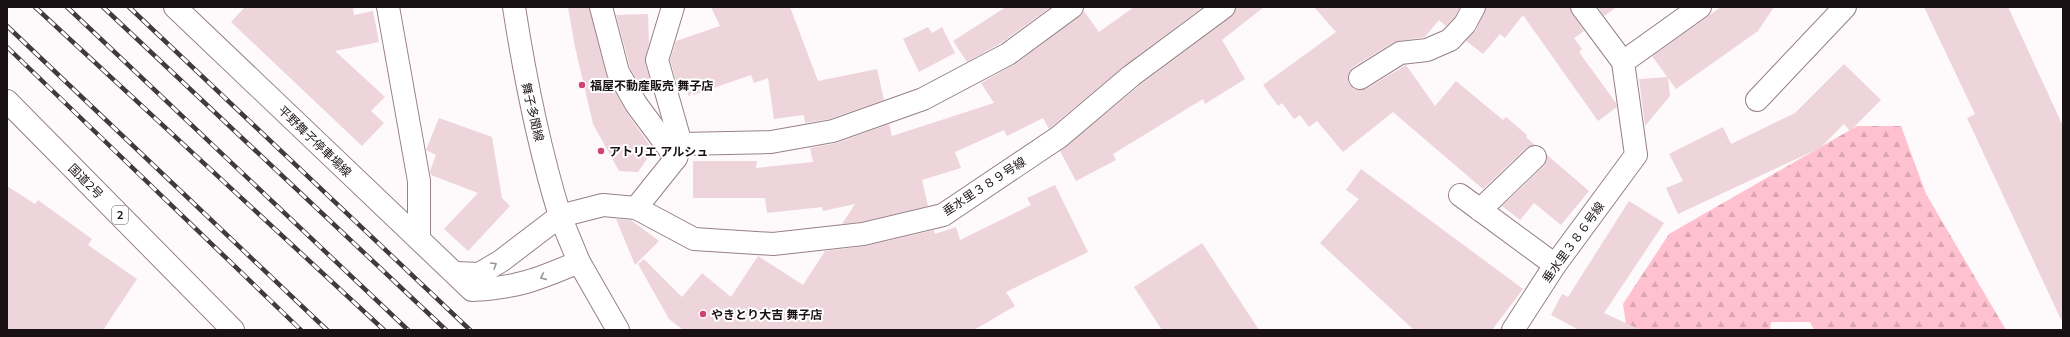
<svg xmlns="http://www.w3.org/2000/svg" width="2070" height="337" viewBox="0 0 2070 337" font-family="Mulish,'Noto Sans JP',sans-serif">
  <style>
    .forest { fill: url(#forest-firs) }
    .building { fill: #eed5db }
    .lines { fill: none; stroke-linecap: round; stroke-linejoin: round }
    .minor-casing { stroke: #978085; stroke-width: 24 }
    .major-casing { stroke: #978085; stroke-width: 24 }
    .highway-casing { stroke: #978085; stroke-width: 24 }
    .minor { stroke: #fff; stroke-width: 22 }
    .major { stroke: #fff; stroke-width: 22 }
    .highway { stroke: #fff; stroke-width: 22 }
    .rail-casing { stroke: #41393b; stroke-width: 4.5 }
    .rail { stroke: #fff; stroke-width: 3; stroke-dasharray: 9; stroke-linecap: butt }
    .oneway { stroke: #989495 }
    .poi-dot { fill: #cf4375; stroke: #fff; stroke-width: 1.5 }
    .labels { text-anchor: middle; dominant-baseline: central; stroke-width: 4; stroke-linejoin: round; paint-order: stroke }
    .shield { fill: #fff; stroke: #5e585a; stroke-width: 1 }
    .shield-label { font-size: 11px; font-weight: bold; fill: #191113 }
    .poi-label { font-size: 12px; font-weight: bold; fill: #191113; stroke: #fff; text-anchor: start }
    .street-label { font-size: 12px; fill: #191113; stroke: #fff }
  </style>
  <defs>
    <pattern id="forest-firs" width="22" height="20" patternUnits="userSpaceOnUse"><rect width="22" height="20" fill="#ffc1d0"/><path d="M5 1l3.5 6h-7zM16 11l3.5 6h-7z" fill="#daa5b2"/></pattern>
  </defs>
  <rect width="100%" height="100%" fill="#fef9fa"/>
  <path class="forest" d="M1857,126H1901L1926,194L2006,330H1814L1810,322H1771L1770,330H1627L1623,304L1669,234Z"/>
  <g class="building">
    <path d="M245,7H353L354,15L373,11L379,42L335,51L385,97L371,111L384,123L362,146L231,22Z"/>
    <path d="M568,7H589L607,78L625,110L653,150L638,172L619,171L593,124L575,47Z"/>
    <path d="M711,7H790L818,81L877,69L884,100L830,119L805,123L804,115L774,119L768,78L754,83L751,75L693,95V91L689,97L683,79L676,80L670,60L676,41L720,26Z"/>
    <path d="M1006,7H1051L1001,43L967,62L953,41Z"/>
    <path d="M1134,7H1203L1124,66L1049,129L1043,118L1007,136L1004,130L955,152L961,168L922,180L928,206L861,222L842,224L855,204L823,211L822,207L767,213L765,198H693V161H757L756,168L813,162L810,148L837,143L889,124L892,136L994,103L981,83L1015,64L1079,17L1084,11L1099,32Z"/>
    <path d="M1236,7H1264L1222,40L1245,79L1205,104L1203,99L1113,154L1116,160L1076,181L1060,151L1139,86L1231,17Z"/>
    <path d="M1314,7H1460L1455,17L1446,26L1439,20L1425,37L1394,42L1353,67L1349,72L1348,79L1349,84L1354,89L1361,90L1366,89L1406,65L1435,106L1456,81L1503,120L1506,117L1527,135L1526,137L1535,145L1526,148L1483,189L1393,112L1343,152L1317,121L1309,127L1300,115L1294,119L1282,103L1278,106L1263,85L1336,32Z"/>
    <path d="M1486,7H1570L1572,14L1584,31L1574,38L1582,49L1579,52L1616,103L1617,107L1598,121L1523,15L1505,38L1500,34L1483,54L1466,41L1476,30Z"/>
    <path d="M1598,7H1617L1604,16Z"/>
    <path d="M1721,7H1774L1758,31L1676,89L1652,56Z"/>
    <path d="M1924,7H2008L2063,126V324L1967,118L1975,114Z"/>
    <path d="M648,14L649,43L645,63L650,80L637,81L630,67L616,15Z"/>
    <path d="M928,27L932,33L942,27L955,53L919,72L903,39Z"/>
    <path d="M1844,64L1881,100L1850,131L1844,124L1820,148L1678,214L1666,188L1683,181L1669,154L1723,127L1731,144L1795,113Z"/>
    <path d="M1668,77L1670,96L1645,126L1639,79Z"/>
    <path d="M439,118L492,137L502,198L510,206L468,251L444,229L478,193L431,175L430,171L436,155L426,150Z"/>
    <path d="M1547,155L1589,191L1561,225L1534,203L1520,220L1502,206L1544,166L1547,161Z"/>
    <path d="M1361,169L1523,289L1492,330H1414L1320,243L1359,199L1346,190Z"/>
    <path d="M1055,185L1088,252L1006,292L1015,306L974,330H683L669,319L638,264L644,259L682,297L702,273L731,297L758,256L803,285L825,251L866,246L934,230L935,234L956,227L960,240L1031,205L1027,198Z"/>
    <path d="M7,186L35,204L38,200L92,239L88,245L137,279L103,330H7Z"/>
    <path d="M1629,201L1664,223L1604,313L1641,330H1579L1551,315L1562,294L1568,297Z"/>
    <path d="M616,219L631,220L659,241L635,265Z"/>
    <path d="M1202,243L1259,330H1162L1134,287Z"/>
  </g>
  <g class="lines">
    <g class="minor-casing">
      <g id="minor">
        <path d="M388,7L419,181V239"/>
        <path d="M514,7C525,78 539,148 560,216L603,205L636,208L694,239L773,244L863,234L943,215L1059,137L1131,76L1224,7"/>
        <path d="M601,7L618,72L636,104L676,158"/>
        <path d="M1623,62L1700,7"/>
        <path d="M1360,78L1400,53L1427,50L1450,40L1465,24L1474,7"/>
        <path d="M1757,100L1845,7"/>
        <path d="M681,144L771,142L833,131L923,99L1008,54L1072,7"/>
        <path d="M1460,195L1555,265"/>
        <path d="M636,208L676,158L681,144L657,60L673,7"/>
        <path d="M1480,210L1535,157"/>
        <path d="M1513,330L1555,265L1636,155L1623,62L1582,7"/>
      </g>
    </g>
    <g class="major-casing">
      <g id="major">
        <path d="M175,7L472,290C517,288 539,279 579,262"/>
        <path d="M457,273L479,274L501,261L560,216L579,262L618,330"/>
      </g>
    </g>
    <g class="highway-casing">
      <path id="highway" d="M7,101L233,330"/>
    </g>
    <use href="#minor" class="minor"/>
    <use href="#major" class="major"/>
    <use href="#highway" class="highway"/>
    <g class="rail-casing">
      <g id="rail">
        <path d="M35,7L384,330"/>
        <path d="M67,7L408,330"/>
        <path d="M103,7L446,330"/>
        <path d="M129,7L470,330"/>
        <path d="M7,26L327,330"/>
        <path d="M7,47L301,330"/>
      </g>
    </g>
    <use href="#rail" class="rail"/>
  </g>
  <defs><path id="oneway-chevron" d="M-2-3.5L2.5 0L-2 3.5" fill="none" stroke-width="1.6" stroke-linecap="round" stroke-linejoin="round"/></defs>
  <g class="oneway">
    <use href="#oneway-chevron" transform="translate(494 265) rotate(-30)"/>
    <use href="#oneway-chevron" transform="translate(543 277) rotate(156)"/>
  </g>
  <g class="poi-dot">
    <circle cx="582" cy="85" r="4"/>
    <circle cx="601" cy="151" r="4"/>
    <circle cx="703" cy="314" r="4"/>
  </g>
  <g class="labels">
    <rect class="shield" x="112" y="206" width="16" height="18" rx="3"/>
    <g class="shield-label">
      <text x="120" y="215">2</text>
    </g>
    <g class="poi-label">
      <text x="590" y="85">福屋不動産販売 舞子店</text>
      <text x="609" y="151">アトリエ アルシュ</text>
      <text x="711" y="314">やきとり大吉 舞子店</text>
    </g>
    <g class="street-label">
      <text transform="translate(533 112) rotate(77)">舞子多聞線</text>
      <text transform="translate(315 141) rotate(44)">平野舞子停車場線</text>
      <text transform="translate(86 181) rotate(45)">国道2号</text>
      <text transform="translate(984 186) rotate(-33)">垂水里３８９号線</text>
      <text transform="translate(1573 242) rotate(-54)">垂水里３８６号線</text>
    </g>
  </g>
  <rect width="2070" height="337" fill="none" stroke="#191113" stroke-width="16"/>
</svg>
